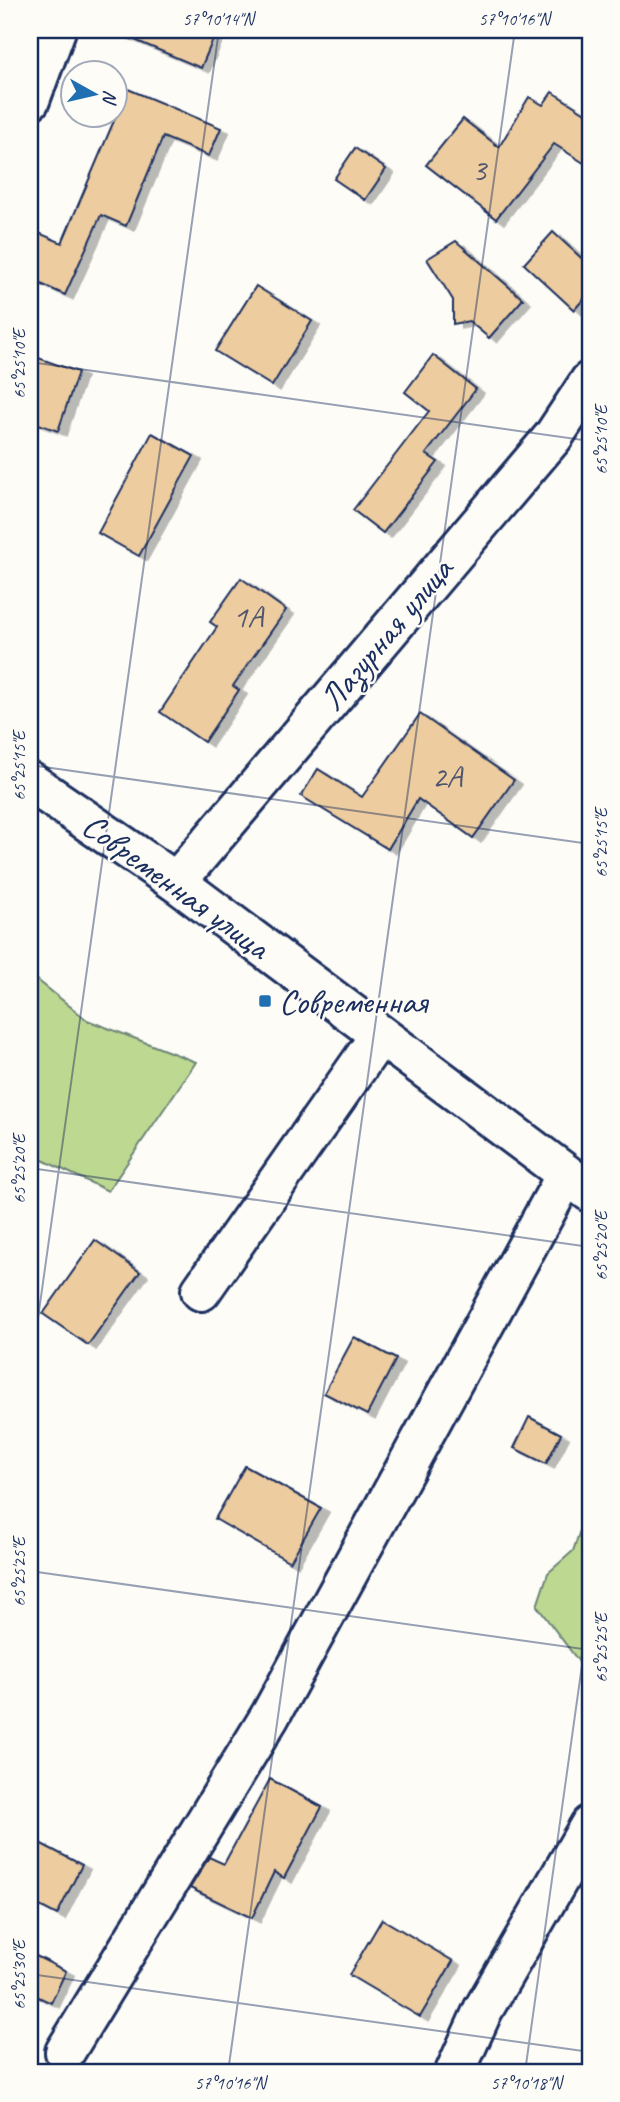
<svg xmlns="http://www.w3.org/2000/svg" width="620" height="2102" viewBox="0 0 620 2102" font-family="Caveat,sans-serif">
  <style>
    .green { fill: #bdd890; stroke: #6c8477; stroke-width: 2 }
    .building { fill: #edcc9f; stroke: #1b2f5e; stroke-width: 2; filter: url(#shadow) }
    .lines { fill: none; stroke-linecap: round; stroke-linejoin: round }
    .minor-casing { stroke: #1b2f5e; stroke-width: 44 }
    .minor { stroke: #fdfcf7; stroke-width: 38 }
    .ticks { fill: none; stroke: #1b2f5e; stroke-width: 2; stroke-opacity: 0.45 }
    .poi-dot { fill: #1f6fb2; stroke: #fdfcf7; stroke-width: 2.5 }
    .labels { text-anchor: middle; dominant-baseline: central; stroke-width: 5; stroke-linejoin: round; paint-order: stroke }
    .number-label { font-size: 32px; fill: #50566e }
    .street-label { font-size: 35px; fill: #1b2f5e; stroke: #fdfcf7 }
    .poi-label { font-size: 35px; fill: #1b2f5e; stroke: #fdfcf7; text-anchor: start }
    .neatline { fill: none; stroke: #1b2f5e; stroke-width: 2.5 }
    .ticks-label { font-size: 18px; text-anchor: middle; fill: #1b2f5e }
  </style>
  <defs>
    <filter id="shadow"><feDropShadow dx="8" dy="4.5" stdDeviation="0" flood-color="#0004"/></filter>
  </defs>
  <rect width="100%" height="100%" fill="#fdfcf7"/>
  <filter id="ink" filterUnits="userSpaceOnUse"><feTurbulence type="fractalNoise" baseFrequency=".0143" numOctaves="2"/><feDisplacementMap in="SourceGraphic" scale="14" xChannelSelector="R" yChannelSelector="G"/><feConvolveMatrix kernelMatrix="1 2 1 2 8 2 1 2 1" color-interpolation-filters="sRGB"/></filter>
  <g filter="url(#ink)">
    <g class="green">
      <path d="M30,974L87,1020L196,1062L108,1191L30,1154Z"/>
      <path d="M590,1501V1696H586L579,1662L537,1606L548,1573L573,1551Z"/>
    </g>
    <g class="building">
      <path d="M111,30H217L201,68Z"/>
      <path d="M116,84L221,128L209,156L163,137L126,226L101,215L65,295L30,279V253L39,233L62,243L116,116Z"/>
      <path d="M552,92L590,116V167L554,144L496,219L426,165L463,119L499,147L529,97L543,105Z"/>
      <path d="M355,148L386,169L365,200L334,179Z"/>
      <path d="M553,232L590,266V292L574,310L524,264Z"/>
      <path d="M456,241L523,299L489,338L469,321L453,324V300L427,259Z"/>
      <path d="M256,286L312,321L272,386L215,351Z"/>
      <path d="M30,355L78,372L58,431L30,421Z"/>
      <path d="M433,355L476,389L426,454L438,462L383,533L353,510L429,411L405,392Z"/>
      <path d="M152,433L194,456L139,556L98,533Z"/>
      <path d="M241,578L286,610L233,686L239,690L204,742L160,712L217,627L210,622Z"/>
      <path d="M420,714L514,780L473,838L418,799L388,849L301,796L318,769L362,797Z"/>
      <path d="M95,1240L140,1272L88,1345L43,1314Z"/>
      <path d="M354,1337L396,1359L367,1415L324,1393Z"/>
      <path d="M529,1417L561,1434L546,1464L514,1448Z"/>
      <path d="M245,1466L321,1508L290,1562L215,1519Z"/>
      <path d="M270,1779L322,1807L284,1878L274,1872L252,1918L190,1888L209,1857L224,1864Z"/>
      <path d="M30,1838L82,1865L57,1915L30,1901Z"/>
      <path d="M382,1919L453,1961L420,2017L349,1975Z"/>
      <path d="M30,1953L66,1971L51,2003L30,1993Z"/>
    </g>
    <g class="lines">
      <g class="minor-casing">
        <g id="minor">
          <path d="M30,100L56,30"/>
          <path d="M30,782L176,882L590,1192"/>
          <path d="M176,882L553,437L590,381"/>
          <path d="M201,1291L380,1035"/>
          <path d="M65,2052L270,1716L566,1175"/>
          <path d="M455,2072L483,2010L590,1825"/>
        </g>
      </g>
      <use href="#minor" class="minor"/>
    </g>
  </g>
  <path class="ticks" d="M528,30L590,38M30,362L590,441M30,765L590,844M30,1168L590,1247M30,1375L219,30M30,1571L590,1650M30,1974L590,2052M228,2072L515,30M525,2072L590,1608"/>
  <rect class="poi-dot" x="258" y="994" width="14" height="14" rx="3.5"/>
  <g class="labels">
    <g class="number-label">
      <text x="479" y="169">3</text>
      <text x="248" y="616">1А</text>
      <text x="447" y="776">2А</text>
    </g>
    <g class="street-label">
      <text transform="translate(386 634) rotate(-50)">Лазурная улица</text>
      <text transform="translate(176 886) rotate(36)">Современная улица</text>
    </g>
    <g class="poi-label">
      <text x="279" y="1001">Современная</text>
    </g>
  </g>
  <rect width="620" height="2102" fill="none" stroke="#fdfcf7" stroke-width="77"/>
  <g transform="translate(94 94) rotate(98)"><circle r="33" fill="#fdfcf7" stroke="#a3aaba" stroke-width="2"/>
  <path d="M0-5L12 26L0 18L-12 26Z" fill="#1f6fb2"/>
  <text y="-10" font-size="19" font-weight="bold" text-anchor="middle" fill="#1b2f5e">N</text>
  </g>
  <rect x="38" y="38" width="544" height="2026" class="neatline"/>
  <g class="ticks-label">
    <text x="218" y="25">57°10'14"N</text>
    <text x="514" y="25">57°10'16"N</text>
    <text transform="translate(19 364) rotate(-90)" y="6">65°25'10"E</text>
    <text transform="translate(601 440) rotate(-90)" y="6">65°25'10"E</text>
    <text transform="translate(19 766) rotate(-90)" y="6">65°25'15"E</text>
    <text transform="translate(601 843) rotate(-90)" y="6">65°25'15"E</text>
    <text transform="translate(19 1169) rotate(-90)" y="6">65°25'20"E</text>
    <text transform="translate(601 1246) rotate(-90)" y="6">65°25'20"E</text>
    <text transform="translate(19 1572) rotate(-90)" y="6">65°25'25"E</text>
    <text transform="translate(601 1648) rotate(-90)" y="6">65°25'25"E</text>
    <text transform="translate(19 1975) rotate(-90)" y="6">65°25'30"E</text>
    <text x="230" y="2089">57°10'16"N</text>
    <text x="526" y="2089">57°10'18"N</text>
  </g>
</svg>
